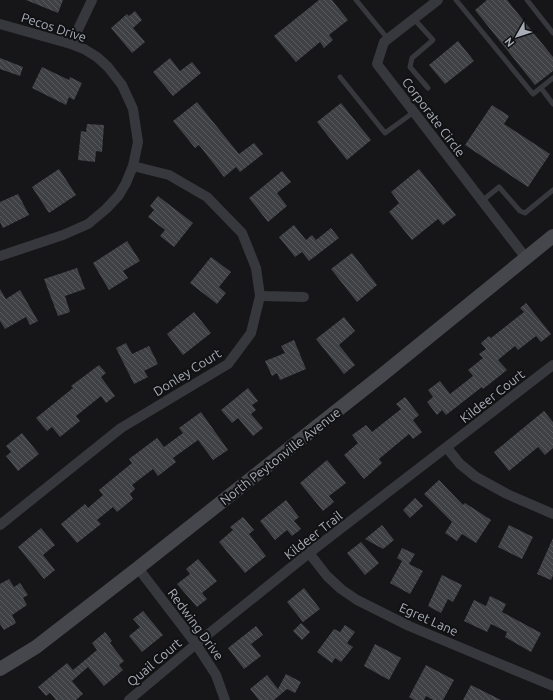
<svg xmlns="http://www.w3.org/2000/svg" width="553" height="700" viewBox="0 0 553 700" font-family="Ubuntu,sans-serif">
  <style>
    .building { fill: url(#building-back-hatch) }
    .lines { fill: none; stroke-linecap: round; stroke-linejoin: round }
    .lane { stroke: #37383d; stroke-width: 5 }
    .street { stroke: #37383d; stroke-width: 10 }
    .secondary { stroke: #45474d; stroke-width: 14 }
    .labels { text-anchor: middle; dominant-baseline: central; stroke-width: 4; stroke-linejoin: round; paint-order: stroke }
    .street-label { font-size: 13px; fill: #a8adb8; stroke: #111113 }
  </style>
  <defs>
    <pattern id="building-back-hatch" width="6" height="6" patternUnits="userSpaceOnUse"><rect width="6" height="6" fill="#404145"/><path d="M-1 5l2 2M0 0l6 6M5-1l2 2" fill="none" stroke="#595a5e"/></pattern>
  </defs>
  <rect width="100%" height="100%" fill="#161618"/>
  <g class="building">
    <path d="M26,0H63L58,13Z"/>
    <path d="M319,0H332L348,20L329,35L333,40L324,48L320,42L296,62L274,36Z"/>
    <path d="M487,0H507L553,57V71L535,85L475,10Z"/>
    <path d="M135,11L142,20L133,28L145,42L132,53L111,28L127,14L129,16Z"/>
    <path d="M458,41L474,61L445,84L429,65Z"/>
    <path d="M0,58L23,67L20,76L0,69Z"/>
    <path d="M170,58L180,71L192,62L201,73L173,96L153,72Z"/>
    <path d="M42,67L69,80L70,77L82,83L74,100L69,97L66,105L32,88Z"/>
    <path d="M197,102L239,154L254,143L263,154L240,172L236,167L224,177L199,145L195,148L173,121Z"/>
    <path d="M341,103L371,140L347,160L317,122Z"/>
    <path d="M492,105L509,116L504,124L550,154L528,187L465,145Z"/>
    <path d="M87,124L104,125L102,152L96,151L95,162L78,160L81,131L86,132Z"/>
    <path d="M59,169L76,195L49,213L32,187Z"/>
    <path d="M419,169L456,215L443,225L438,219L412,240L389,212L399,203L391,192Z"/>
    <path d="M282,171L291,182L277,193L287,206L268,222L249,198Z"/>
    <path d="M18,194L29,215L3,228L0,222V202Z"/>
    <path d="M158,196L193,223L174,247L160,236L165,230L148,217L154,210L150,206Z"/>
    <path d="M294,225L306,240L312,235L316,240L331,228L339,238L309,261L302,252L295,257L279,237Z"/>
    <path d="M127,241L140,261L123,271L128,278L109,290L93,263Z"/>
    <path d="M352,253L377,285L357,302L331,269Z"/>
    <path d="M211,257L231,272L219,287L226,293L217,304L190,283Z"/>
    <path d="M77,268L85,289L65,296L70,312L58,316L44,279Z"/>
    <path d="M0,289L6,299L20,290L38,321L30,325L26,317L5,329L0,321Z"/>
    <path d="M526,303L551,334L541,342L536,336L518,350L515,346L498,360L507,370L483,389L482,387L446,415L442,410L437,415L427,402L433,397L428,390L440,381L450,394L473,376L468,370L483,358L479,354L486,349L481,343L489,336L491,338L524,312L520,308Z"/>
    <path d="M194,312L211,333L183,355L167,334Z"/>
    <path d="M344,317L355,331L339,345L355,365L344,374L316,339Z"/>
    <path d="M294,340L306,369L280,380L277,373L272,376L265,361L285,353L281,346Z"/>
    <path d="M126,343L132,354L149,346L158,364L144,371L148,377L134,384L116,348Z"/>
    <path d="M99,365L106,373L101,377L115,396L106,403L101,396L76,416L80,421L60,437L52,427L47,431L36,418L73,388L71,386Z"/>
    <path d="M248,388L258,401L252,405L256,410L251,414L263,428L253,436L238,418L232,423L221,410Z"/>
    <path d="M405,397L419,415L413,420L422,432L413,439L409,434L379,459L382,463L364,479L344,455L358,443L352,435L366,425L372,432L401,409L396,404Z"/>
    <path d="M544,411L553,422V448L545,455L538,447L509,471L494,452Z"/>
    <path d="M201,412L228,450L213,460L198,440L173,458L176,462L158,476L153,469L132,485L135,489L130,494L133,499L117,512L113,507L97,520L101,524L77,543L61,524L85,504L88,508L103,495L99,490L132,463L129,459L157,438L164,447L183,433L179,428Z"/>
    <path d="M22,433L39,454L18,471L6,456L11,452L6,446Z"/>
    <path d="M327,460L346,483L329,496L334,502L323,511L300,483Z"/>
    <path d="M439,480L463,505L465,503L491,520L476,543L462,534L457,541L445,533L452,522L424,494Z"/>
    <path d="M415,498L423,506L410,518L403,510Z"/>
    <path d="M286,500L299,517L294,521L301,529L292,536L287,530L275,540L260,521Z"/>
    <path d="M243,517L254,530L249,534L266,556L245,573L219,542L233,530L230,527Z"/>
    <path d="M382,525L394,540L383,549L365,539Z"/>
    <path d="M509,525L533,537L522,559L498,547Z"/>
    <path d="M41,528L55,545L43,555L55,570L44,579L18,547Z"/>
    <path d="M553,538V575L551,580L537,574Z"/>
    <path d="M361,542L379,563L365,575L347,553Z"/>
    <path d="M402,548L415,554L409,564L423,571L410,594L390,583L402,561L397,558Z"/>
    <path d="M198,559L217,581L202,593L207,599L197,607L177,584L190,574L186,569Z"/>
    <path d="M442,575L462,585L453,602L448,599L441,613L428,606Z"/>
    <path d="M9,579L14,587L20,583L28,595L23,598L27,605L12,615L16,623L4,630L0,624V584Z"/>
    <path d="M304,588L320,609L303,622L287,602Z"/>
    <path d="M490,596L506,604L502,612L541,633L531,652L505,637L507,632L491,624L487,632L464,621L474,600L486,606Z"/>
    <path d="M143,611L163,635L142,652L129,636L140,627L133,619Z"/>
    <path d="M301,623L310,632L302,640L293,631Z"/>
    <path d="M345,625L355,632L347,643L353,647L341,662L335,658L332,663L317,652L334,629L340,632Z"/>
    <path d="M256,626L263,635L251,644L261,656L244,669L228,648Z"/>
    <path d="M105,632L112,641L110,643L124,661L119,665L123,670L104,686L88,667L72,681L83,694L76,700H56L50,693L46,696L38,687L67,663L73,670L97,650L92,643Z"/>
    <path d="M375,644L401,658L389,680L364,666Z"/>
    <path d="M426,665L454,680L443,700H433L426,696L424,700H414L409,697Z"/>
    <path d="M286,674L301,682L295,693L287,689L274,700H259L250,689L267,675L278,689Z"/>
    <path d="M471,685L501,700H463Z"/>
  </g>
  <g class="lines">
    <g class="lane">
      <path d="M356,0L388,39"/>
      <path d="M456,0L533,94L553,78"/>
      <path d="M527,0L553,33"/>
      <path d="M414,19L433,40L412,58L410,67L428,88"/>
      <path d="M340,77L385,133L414,112"/>
      <path d="M541,88L553,104"/>
      <path d="M482,201L499,187L520,211L525,213L553,190"/>
    </g>
    <g class="street">
      <path d="M438,0L384,42L377,64L526,258"/>
      <path d="M0,24L71,44L84,49L97,57L108,67L122,85L133,109L138,142L133,166L126,183L119,195L106,209L88,224L63,235L0,256"/>
      <path d="M71,44L92,0"/>
      <path d="M260,296L304,297"/>
      <path d="M447,448L460,464L476,477L507,494L553,514"/>
      <path d="M0,525L121,428L228,364L251,333L260,296L256,268L242,233L207,197L169,175L133,166"/>
      <path d="M309,553L327,576L341,589L357,600L409,626L553,686"/>
      <path d="M138,568L196,644L216,675L225,700"/>
      <path d="M129,700L196,644L309,553L553,365"/>
    </g>
    <path class="secondary" d="M0,669L36,647L138,568L382,375L553,236"/>
  </g>
  <g class="labels">
    <g class="street-label">
      <text transform="translate(54 27) rotate(18)">Pecos Drive</text>
      <text transform="translate(434 117) rotate(53)">Corporate Circle</text>
      <text transform="translate(187 372) rotate(-32)">Donley Court</text>
      <text transform="translate(492 396) rotate(-38)">Kildeer Court</text>
      <text transform="translate(280 456) rotate(-38)">North Peytonville Avenue</text>
      <text transform="translate(313 535) rotate(-38)">Kildeer Trail</text>
      <text transform="translate(429 619) rotate(24)">Egret Lane</text>
      <text transform="translate(196 624) rotate(54)">Redwing Drive</text>
      <text transform="translate(154 662) rotate(-40)">Quail Court</text>
    </g>
  </g>
  <g transform="translate(517 36) rotate(231)" stroke="#111113" stroke-width="3" paint-order="stroke">
  <path d="M0-3L7 15L0 10L-7 15Z" fill="#a8adb8"/>
  <text y="-6" font-size="11" font-weight="bold" text-anchor="middle" fill="#a8adb8">N</text>
  </g>
</svg>
